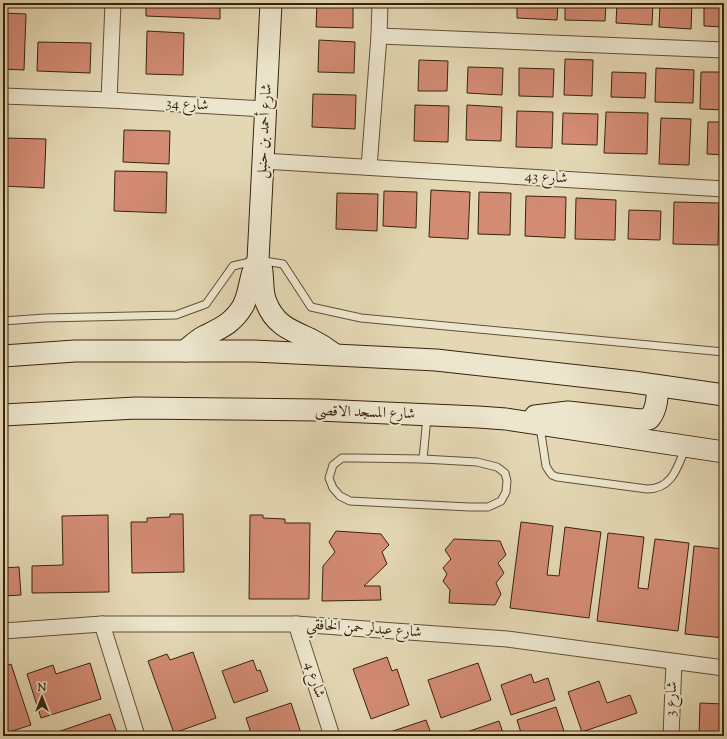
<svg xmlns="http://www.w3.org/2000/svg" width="727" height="739" viewBox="0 0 727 739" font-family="'Sorts Mill Goudy',Amiri,serif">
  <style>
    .building { fill: #d38b74; stroke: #38230b }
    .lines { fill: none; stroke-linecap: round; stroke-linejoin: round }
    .lane-casing { stroke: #635035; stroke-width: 9 }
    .street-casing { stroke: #635035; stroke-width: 17 }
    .secondary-casing { stroke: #38230b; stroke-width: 23 }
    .lane { stroke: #ede6ce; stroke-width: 7 }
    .street { stroke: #ede6ce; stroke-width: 15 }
    .secondary { stroke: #ede6ce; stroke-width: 21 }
    .labels { text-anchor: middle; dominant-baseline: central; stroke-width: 4; stroke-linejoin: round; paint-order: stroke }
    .street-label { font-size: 15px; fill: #38230b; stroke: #ede6ce }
  </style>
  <rect width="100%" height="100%" fill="#e4d8b4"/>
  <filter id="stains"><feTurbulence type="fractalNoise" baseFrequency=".005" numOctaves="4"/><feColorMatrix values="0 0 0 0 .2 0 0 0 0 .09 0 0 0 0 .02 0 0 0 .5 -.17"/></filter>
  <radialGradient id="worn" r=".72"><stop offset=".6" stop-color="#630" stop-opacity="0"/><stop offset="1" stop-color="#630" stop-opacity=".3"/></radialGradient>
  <g class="building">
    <path d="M146,3H220V19L146,16Z"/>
    <path d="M317,3H353V28L316,27Z"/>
    <path d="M517,3H558L557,20L517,18Z"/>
    <path d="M565,3H606L605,21L565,20Z"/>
    <path d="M617,3H653L652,25L616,23Z"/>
    <path d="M660,3H692L691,29L659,27Z"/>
    <path d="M704,3H724V27L704,26Z"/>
    <path d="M3,13L26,14L24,70L3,69Z"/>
    <path d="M147,31L184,33L183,75L146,74Z"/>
    <path d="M319,40L355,42L354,73L318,72Z"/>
    <path d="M38,42L91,43L90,73L37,71Z"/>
    <path d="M565,59L593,60L592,96L564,95Z"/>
    <path d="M419,60L448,61L447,91H418Z"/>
    <path d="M468,67L503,68L502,95L467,93Z"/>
    <path d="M519,68L554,69L553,97L519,96Z"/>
    <path d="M656,68L694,70L693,103L655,102Z"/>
    <path d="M612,72L646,73L645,98L611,97Z"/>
    <path d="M701,72H724V110L700,109Z"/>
    <path d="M313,94L356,95L355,129L312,127Z"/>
    <path d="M415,105L449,106L448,142L414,141Z"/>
    <path d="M467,105L502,107L501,141L466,140Z"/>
    <path d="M517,111L553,112L552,148L516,147Z"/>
    <path d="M606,112L648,113L647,154L604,153Z"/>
    <path d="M563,113L598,114L597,145L562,144Z"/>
    <path d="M661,118L691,119L689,165L659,164Z"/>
    <path d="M708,122H724V155L707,154Z"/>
    <path d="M124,130L170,131L169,164L123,162Z"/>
    <path d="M3,138L46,139L44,188L3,186Z"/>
    <path d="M115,171L167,172L166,213L114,211Z"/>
    <path d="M431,190L470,192L468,239L429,237Z"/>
    <path d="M384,191L417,192L416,228L383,226Z"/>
    <path d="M479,192L511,193L510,235L478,234Z"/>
    <path d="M337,193L378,194L377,231L336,229Z"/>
    <path d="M526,196L566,197L565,238L525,236Z"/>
    <path d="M576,198L616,200L615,240L575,239Z"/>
    <path d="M674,202L719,203L718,245L673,244Z"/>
    <path d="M629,210L661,211L660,240L628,239Z"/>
    <path d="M170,514H183L184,572L132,573L131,522H147V518L170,517Z"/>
    <path d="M108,515L109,592L32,593V566L63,565L62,516Z"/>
    <path d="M250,515H263V518L285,519V523H310L309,599H249Z"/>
    <path d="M521,522L553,526L547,575L559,576L565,527L601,532L589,618L510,608Z"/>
    <path d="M336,531L381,534L389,545L382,552L387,564L364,586H380L381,600L322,601L323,566L335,552L329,542Z"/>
    <path d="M608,533L644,537L638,588L648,589L655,539L689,543L678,631L597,621Z"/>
    <path d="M454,539L500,541L506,555L498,563L504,573L496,583L501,594L495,605L449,603L450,590L443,581L447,574L443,568L451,559L445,550Z"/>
    <path d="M694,546L724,549V638L685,634Z"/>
    <path d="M19,567L21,595L3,596V568Z"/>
    <path d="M193,652L216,718L174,733L148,661L167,654L170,660Z"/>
    <path d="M387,657L392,671L397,669L409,705L371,719L353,669Z"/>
    <path d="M253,660L257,671L260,670L268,691L234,703L222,671Z"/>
    <path d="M90,663L101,699L41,718L27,674L53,665L56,674Z"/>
    <path d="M478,663L491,700L441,718L428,680Z"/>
    <path d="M11,664L31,725L3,734V667Z"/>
    <path d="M531,674L534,683L548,678L555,700L511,715L501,685Z"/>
    <path d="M599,681L607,703L630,695L637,713L582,732L568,692Z"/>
    <path d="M291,703L302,736H252L246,718Z"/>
    <path d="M700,703L724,704V736H699Z"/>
    <path d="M556,707L565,734L560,736H522L517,720Z"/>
    <path d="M110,714L118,736H53L52,734Z"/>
    <path d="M426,720L432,736H378Z"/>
    <path d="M499,721L504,736H455Z"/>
    <path d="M224,731L226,736H197L210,732L211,735Z"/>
  </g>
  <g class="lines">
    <g class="lane-casing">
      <g id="lane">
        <path d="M3,321L45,318L176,315L206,304L233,266L258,260L283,264L311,307L361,318L724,352"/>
        <path d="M540,427L546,466L549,471L552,475L557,477L647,489C672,489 677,468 685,449"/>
        <path d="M342,458H357L423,459L477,462L497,467L505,473L507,481L506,492L501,501L488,507H469L350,501L340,496L333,488L329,478L333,465Z"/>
        <path d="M423,459L427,417"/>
      </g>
    </g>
    <g class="street-casing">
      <g id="street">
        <path d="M379,36L724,50"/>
        <path d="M3,96L109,100L266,109"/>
        <path d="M109,100L113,3"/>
        <path d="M263,161L724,189"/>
        <path d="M369,167L379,36L380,3"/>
        <path d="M102,624L137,736"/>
        <path d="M296,624L332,736"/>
        <path d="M3,631L102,624H296L507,639L724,668"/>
        <path d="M671,736L674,662"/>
      </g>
    </g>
    <g class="secondary-casing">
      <g id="secondary">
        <path d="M261,266C264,278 261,290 266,302C275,325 290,330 310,339C318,343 326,348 334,354"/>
        <path d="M185,351C191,346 197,340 205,336C221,328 233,323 243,306C251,291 249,274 258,260L271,3"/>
        <path d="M3,356L75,351H253L436,360L633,382L724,395"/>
        <path d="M3,415L136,408L318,410L478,417L506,419L724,452"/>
        <path d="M535,416L568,412L640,420L649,419C657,410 657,398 658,386"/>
      </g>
    </g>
    <use href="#lane" class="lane"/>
    <use href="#street" class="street"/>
    <use href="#secondary" class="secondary"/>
  </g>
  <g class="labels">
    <g class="street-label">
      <text transform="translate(187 105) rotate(3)">شارع 34</text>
      <text transform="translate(265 131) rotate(-87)">شارع أحمد بن حنبل</text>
      <text transform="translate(546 178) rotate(3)">شارع 43</text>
      <text transform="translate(365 413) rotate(2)">شارع المسجد الاقصى</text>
      <text transform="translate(364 629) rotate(4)">شارع عبدلر حمن الخافقي</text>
      <text transform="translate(314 680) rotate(72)">شارع 4</text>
      <text transform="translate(672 699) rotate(-87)">شارع 3</text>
    </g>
  </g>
  <rect width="727" height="739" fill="none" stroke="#e4d8b4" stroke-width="16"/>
  <rect x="4" y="4" width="719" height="731" fill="none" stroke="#38230b" stroke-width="2"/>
  <rect x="8" y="8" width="711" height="723" fill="none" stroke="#38230b"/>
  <g transform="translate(42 697)" stroke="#ede6ce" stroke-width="3" paint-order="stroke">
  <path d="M0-3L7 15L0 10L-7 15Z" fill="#38230b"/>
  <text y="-6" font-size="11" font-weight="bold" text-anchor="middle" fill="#38230b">N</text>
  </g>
  <rect width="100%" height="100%" filter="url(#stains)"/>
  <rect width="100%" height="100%" fill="url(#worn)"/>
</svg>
